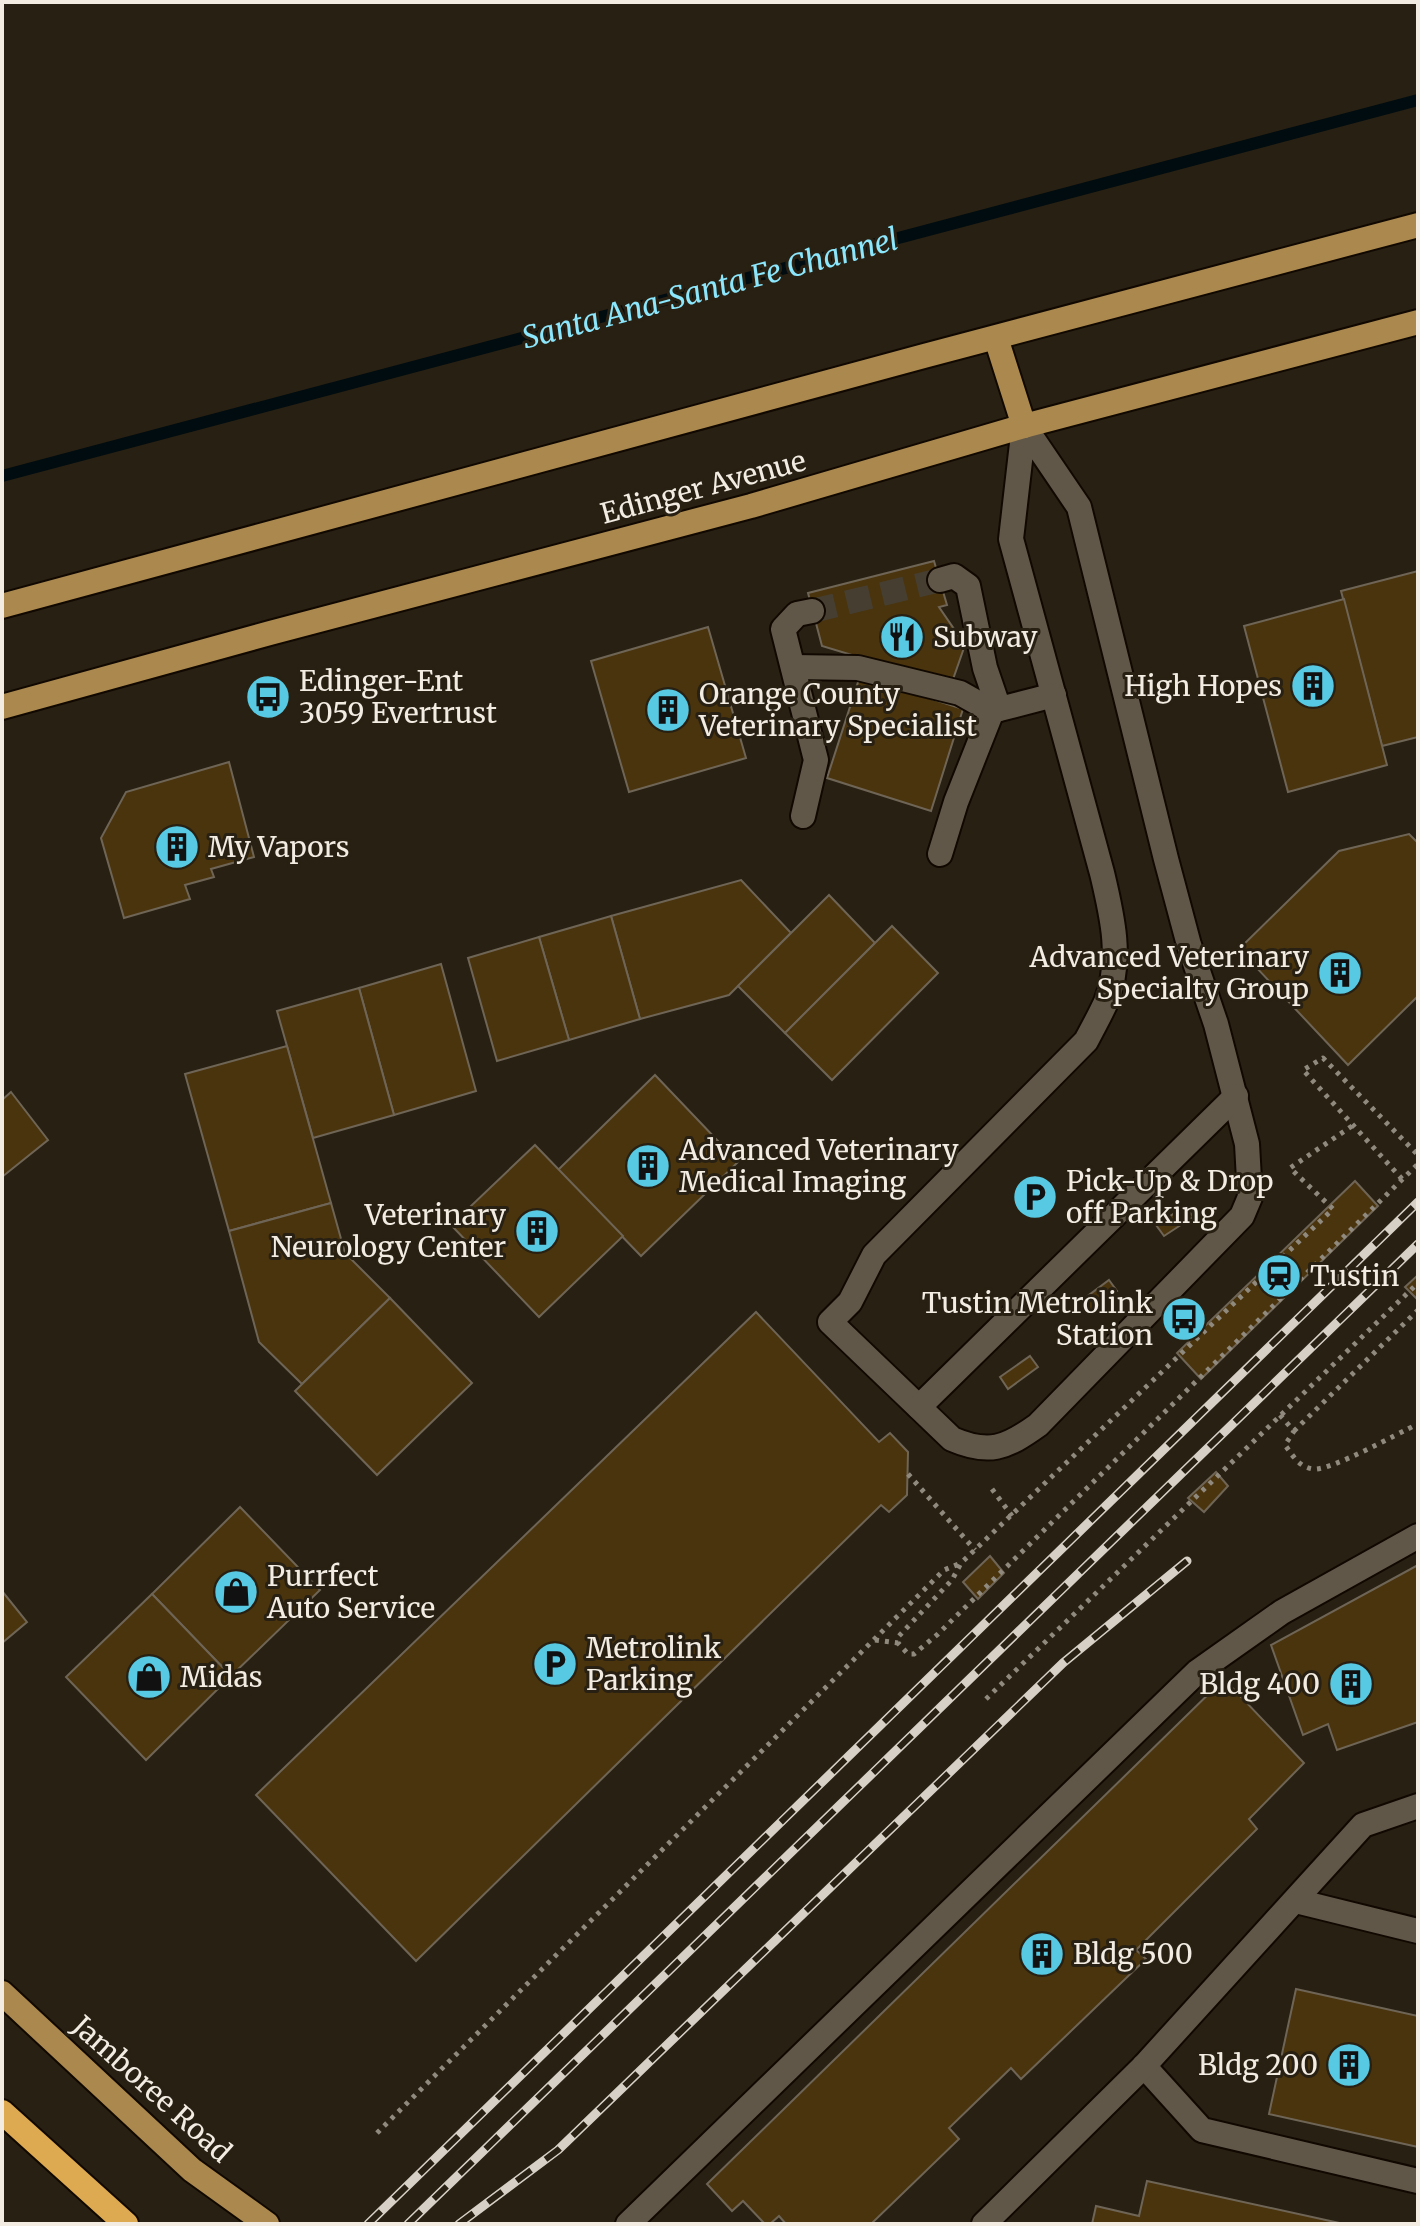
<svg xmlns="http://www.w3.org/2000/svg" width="1420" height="2226" viewBox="0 0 1420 2226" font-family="Merriweather,serif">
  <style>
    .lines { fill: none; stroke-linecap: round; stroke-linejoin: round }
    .stream { stroke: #000c10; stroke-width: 12 }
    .building { fill: #4a340d; stroke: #6f6556; stroke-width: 2 }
    .minor-tunnel { stroke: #463f31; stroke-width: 24; stroke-dasharray: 24 12; stroke-linecap: butt }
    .minor-casing { stroke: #110901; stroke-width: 28 }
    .major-casing { stroke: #110901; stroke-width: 28 }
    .highway-casing { stroke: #110901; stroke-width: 28 }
    .path { stroke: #90897e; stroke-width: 5; stroke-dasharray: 4 6; stroke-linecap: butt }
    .minor { stroke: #615749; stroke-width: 24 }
    .major { stroke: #ab894e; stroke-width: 24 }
    .highway { stroke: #ddaa51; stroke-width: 24 }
    .rail-casing { stroke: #d6d0c6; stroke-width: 9 }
    .rail { stroke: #282012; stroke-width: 6; stroke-dasharray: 18; stroke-linecap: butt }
    .labels { text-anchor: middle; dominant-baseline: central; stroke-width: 6; stroke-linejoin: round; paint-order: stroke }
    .street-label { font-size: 28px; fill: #f2ece3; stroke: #282012 }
    .poi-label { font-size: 28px; fill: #f2ece3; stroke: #282012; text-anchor: start }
    .water-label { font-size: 30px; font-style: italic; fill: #8ce7fd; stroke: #282012 }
  </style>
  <rect width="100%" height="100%" fill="#282012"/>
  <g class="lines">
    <path class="stream" d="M2,476L1418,100"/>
  </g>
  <g class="building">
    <path d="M934,561L947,605L939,607L965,645L951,685L822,646L808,593Z"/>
    <path d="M1418,571V737L1382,746L1341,591Z"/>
    <path d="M1344,599L1387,765L1288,792L1244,626Z"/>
    <path d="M708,627L746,758L629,792L591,661Z"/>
    <path d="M860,676L963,709L931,811L827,778Z"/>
    <path d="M229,762L254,857L211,869L214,877L185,885L190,899L124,918L101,838L126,792Z"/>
    <path d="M1409,834L1418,843V996L1348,1065L1239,949L1339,851Z"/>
    <path d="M741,880L791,933L729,995L640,1019L611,916Z"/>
    <path d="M829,895L875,943L785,1033L738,986Z"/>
    <path d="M611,916L640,1019L569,1040L539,937Z"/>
    <path d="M892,926L938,973L832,1080L785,1033Z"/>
    <path d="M539,937L569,1040L497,1061L468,958Z"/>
    <path d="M441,964L476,1091L394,1115L359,988Z"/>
    <path d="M359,988L394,1115L313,1138L277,1011Z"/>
    <path d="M287,1046L331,1203L229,1231L185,1074Z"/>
    <path d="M655,1075L738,1162L641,1256L558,1170Z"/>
    <path d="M11,1092L48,1140L2,1177V1100Z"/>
    <path d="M535,1145L623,1236L539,1317L451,1225Z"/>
    <path d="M1355,1181L1378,1206L1201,1379L1177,1353Z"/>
    <path d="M331,1203L345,1253L390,1298L302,1384L259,1342L229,1231Z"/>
    <path d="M1186,1206L1193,1217L1164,1236L1156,1225Z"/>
    <path d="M1418,1275V1300L1405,1287Z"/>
    <path d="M1109,1280L1117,1291L1089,1311L1081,1301Z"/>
    <path d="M390,1298L472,1383L377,1475L295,1391Z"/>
    <path d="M756,1312L879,1442L890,1433L908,1452L907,1495L889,1512L881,1505L416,1961L256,1795Z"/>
    <path d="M1030,1356L1038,1367L1008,1389L1000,1377Z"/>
    <path d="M1216,1472L1228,1486L1204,1512L1188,1498Z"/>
    <path d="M240,1507L320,1590L231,1676L152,1594Z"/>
    <path d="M990,1556L1004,1573L978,1599L963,1582Z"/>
    <path d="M1418,1565V1722L1337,1750L1328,1724L1303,1735L1271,1645Z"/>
    <path d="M2,1591L27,1622L2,1643Z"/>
    <path d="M152,1594L231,1676L146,1760L66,1677Z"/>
    <path d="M1224,1679L1304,1763L1249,1819L1257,1829L1136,1950L1146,1959L1021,2079L1011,2068L949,2128L959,2139L871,2224H786L779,2216L770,2224H765L743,2201L732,2211L707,2184Z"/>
    <path d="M1296,1989L1418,2016V2147L1269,2114Z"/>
    <path d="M1147,2181L1344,2224H1092L1096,2206L1139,2216Z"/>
  </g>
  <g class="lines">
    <path class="minor-tunnel" d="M812,611L940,580"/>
    <g class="minor-casing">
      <g id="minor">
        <path d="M1024,426L1079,507L1166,859L1189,945L1216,1024L1247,1144L1250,1197L1242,1216L1038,1425C1006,1448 989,1455 952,1439L830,1322L850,1302L874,1255L1086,1041C1093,1028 1100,1015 1106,1002C1123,960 1112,915 1102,873L1011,539Z"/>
        <path d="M940,580L954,576L968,586L985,668L999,709"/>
        <path d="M793,667L858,668L960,693L992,711L1054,695"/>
        <path d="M803,816L816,760L783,629L797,614L812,611"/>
        <path d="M940,854L956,802L992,711"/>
        <path d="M919,1407L1236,1096"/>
        <path d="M1296,1901L1418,1931"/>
        <path d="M1144,2066L1202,2130L1418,2181"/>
        <path d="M628,2224L1197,1672L1282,1612L1418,1536"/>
        <path d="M984,2224L1144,2066L1363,1825L1418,1806"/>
      </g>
    </g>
    <g class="major-casing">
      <g id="major">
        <path d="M996,338L1024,426"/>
        <path d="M2,606L924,356L1418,225"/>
        <path d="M2,707L270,633L751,506L1024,426L1418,322"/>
        <path d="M2,1993L192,2170L267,2224"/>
      </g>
    </g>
    <g class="highway-casing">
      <path id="highway" d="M2,2112L126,2224"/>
    </g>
    <g class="path">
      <path d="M1352,1126L1290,1168L1333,1209L961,1563L952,1580L898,1637V1643L908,1654H914L938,1634L1418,1164"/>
      <path d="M1402,1179L1303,1070L1323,1058L1418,1155"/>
      <path d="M1280,1415L1294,1431L1285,1445C1293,1456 1299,1467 1313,1469C1331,1471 1398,1433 1418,1424"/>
      <path d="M1294,1431L1418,1310"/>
      <path d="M908,1474L975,1550"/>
      <path d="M992,1489L1012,1516"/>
      <path d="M875,1640L898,1643"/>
      <path d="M986,1699L1418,1283"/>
      <path d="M377,2133L944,1570L961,1563"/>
    </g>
    <use href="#minor" class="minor"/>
    <use href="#major" class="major"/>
    <use href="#highway" class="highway"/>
    <g class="rail-casing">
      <g id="rail">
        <path d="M368,2224L1418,1202"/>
        <path d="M408,2224L1418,1244"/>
        <path d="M459,2224L558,2150L1063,1663L1187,1561"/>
      </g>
    </g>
    <use href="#rail" class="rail"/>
  </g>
  <defs>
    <g id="restaurant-disc" transform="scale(2.3)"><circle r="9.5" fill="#57c9e2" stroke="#282012"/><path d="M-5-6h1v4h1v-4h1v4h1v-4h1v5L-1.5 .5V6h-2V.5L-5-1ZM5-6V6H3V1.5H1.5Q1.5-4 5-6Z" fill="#111"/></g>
    <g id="building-disc" transform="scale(2.3)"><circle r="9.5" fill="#57c9e2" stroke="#282012"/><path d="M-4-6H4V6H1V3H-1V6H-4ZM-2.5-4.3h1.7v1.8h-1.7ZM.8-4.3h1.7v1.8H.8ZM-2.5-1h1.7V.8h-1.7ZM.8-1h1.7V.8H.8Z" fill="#111"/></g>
    <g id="bus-disc" transform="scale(2.3)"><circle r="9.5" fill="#57c9e2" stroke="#282012"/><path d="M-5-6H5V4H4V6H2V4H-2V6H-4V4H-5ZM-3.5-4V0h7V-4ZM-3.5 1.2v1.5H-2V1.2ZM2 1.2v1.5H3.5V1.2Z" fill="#111"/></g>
    <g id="parking-disc" transform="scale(2.3)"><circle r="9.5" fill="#57c9e2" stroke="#282012"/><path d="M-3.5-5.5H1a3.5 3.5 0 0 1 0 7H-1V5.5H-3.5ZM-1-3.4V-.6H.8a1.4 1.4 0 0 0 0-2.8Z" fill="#111"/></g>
    <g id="station-disc" transform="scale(2.3)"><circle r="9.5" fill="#57c9e2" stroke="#282012"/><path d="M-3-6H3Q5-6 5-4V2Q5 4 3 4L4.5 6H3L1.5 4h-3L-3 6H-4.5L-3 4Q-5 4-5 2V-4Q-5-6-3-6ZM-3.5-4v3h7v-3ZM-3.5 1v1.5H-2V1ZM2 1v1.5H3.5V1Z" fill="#111"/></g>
    <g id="shop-disc" transform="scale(2.3)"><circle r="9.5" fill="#57c9e2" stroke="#282012"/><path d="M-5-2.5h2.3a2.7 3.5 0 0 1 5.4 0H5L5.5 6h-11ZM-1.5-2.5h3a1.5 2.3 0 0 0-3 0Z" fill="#111"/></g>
  </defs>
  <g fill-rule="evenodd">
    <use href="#restaurant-disc" x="902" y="637"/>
    <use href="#building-disc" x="1313" y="686"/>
    <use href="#bus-disc" x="268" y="697"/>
    <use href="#building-disc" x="668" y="710"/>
    <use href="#building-disc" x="177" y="847"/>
    <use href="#building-disc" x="1340" y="973"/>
    <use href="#building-disc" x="648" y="1166"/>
    <use href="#parking-disc" x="1035" y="1197"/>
    <use href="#building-disc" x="537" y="1231"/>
    <use href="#station-disc" x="1279" y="1276"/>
    <use href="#bus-disc" x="1184" y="1319"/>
    <use href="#shop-disc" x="236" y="1592"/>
    <use href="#parking-disc" x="555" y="1664"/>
    <use href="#shop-disc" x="149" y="1677"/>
    <use href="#building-disc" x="1351" y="1684"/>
    <use href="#building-disc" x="1042" y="1954"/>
    <use href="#building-disc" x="1349" y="2065"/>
  </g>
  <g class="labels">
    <g class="street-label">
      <text transform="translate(703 487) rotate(-15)">Edinger Avenue</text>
      <text transform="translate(152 2089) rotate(42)">Jamboree Road</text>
    </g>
    <g class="poi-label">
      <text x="933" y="637">Subway</text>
      <text x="299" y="681">Edinger-Ent<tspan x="299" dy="32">3059 Evertrust</tspan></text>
      <text x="1282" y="686" text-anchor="end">High Hopes</text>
      <text x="699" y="694">Orange County<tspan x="699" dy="32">Veterinary Specialist</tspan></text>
      <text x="208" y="847">My Vapors</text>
      <text x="1309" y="957" text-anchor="end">Advanced Veterinary<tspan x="1309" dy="32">Specialty Group</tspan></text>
      <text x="679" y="1150">Advanced Veterinary<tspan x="679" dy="32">Medical Imaging</tspan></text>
      <text x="1066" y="1181">Pick-Up &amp; Drop<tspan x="1066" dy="32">off Parking</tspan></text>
      <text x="506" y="1215" text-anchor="end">Veterinary<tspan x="506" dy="32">Neurology Center</tspan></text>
      <text x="1310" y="1276">Tustin</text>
      <text x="1153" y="1303" text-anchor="end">Tustin Metrolink<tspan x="1153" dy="32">Station</tspan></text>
      <text x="267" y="1576">Purrfect<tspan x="267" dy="32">Auto Service</tspan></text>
      <text x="586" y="1648">Metrolink<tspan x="586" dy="32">Parking</tspan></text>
      <text x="180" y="1677">Midas</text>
      <text x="1320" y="1684" text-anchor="end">Bldg 400</text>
      <text x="1073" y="1954">Bldg 500</text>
      <text x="1318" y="2065" text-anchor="end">Bldg 200</text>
    </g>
    <g class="water-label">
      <text transform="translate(710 288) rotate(-15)">Santa Ana-Santa Fe Channel</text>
    </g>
  </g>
  <rect width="1420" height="2226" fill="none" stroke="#f2ece3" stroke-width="8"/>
</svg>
